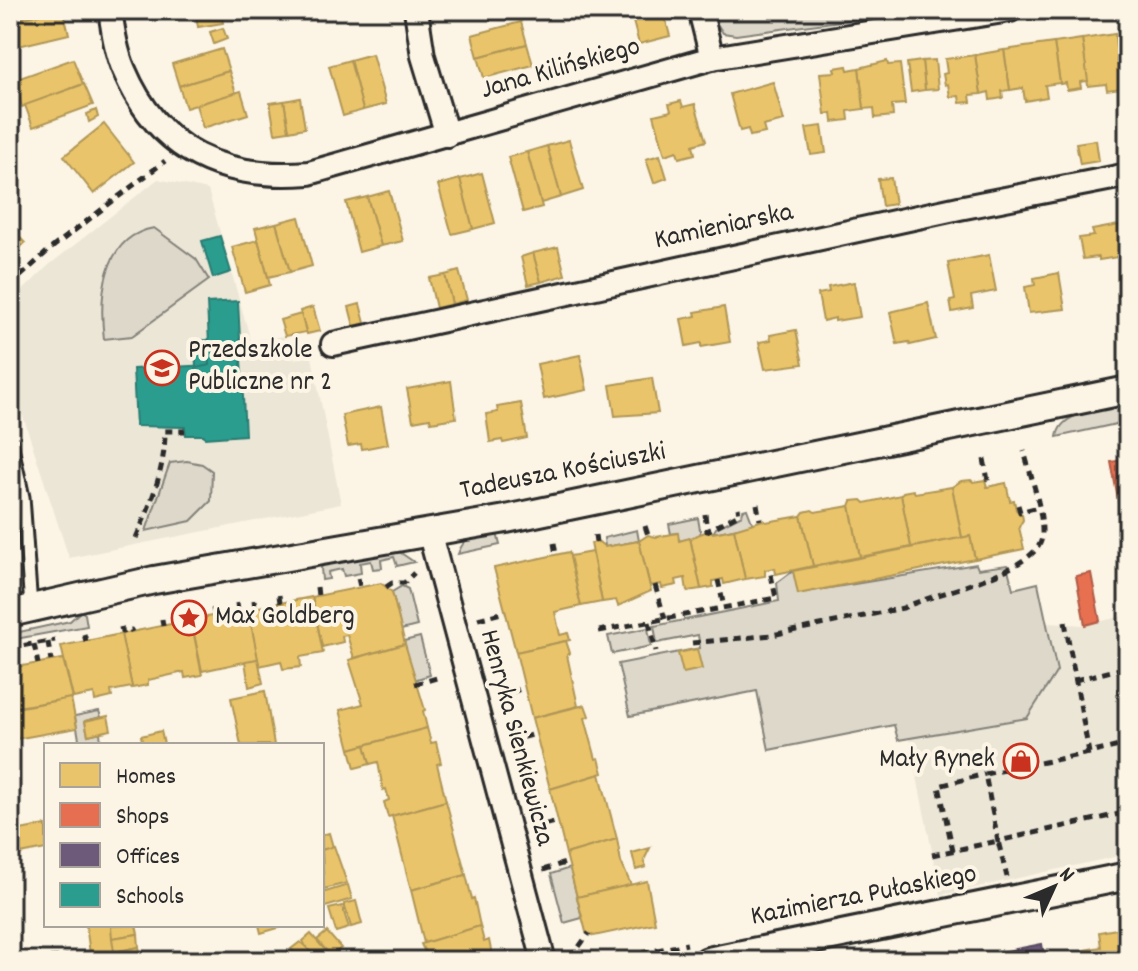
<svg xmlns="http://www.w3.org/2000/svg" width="1138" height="971" viewBox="0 0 1138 971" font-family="Dekko,sans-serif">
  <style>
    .built { fill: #ece6d7 }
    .green { fill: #ded8ca; stroke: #84827a; stroke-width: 2 }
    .homes { fill: #e9c46a; stroke: #b09657; stroke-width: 2 }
    .shops { fill: #e76f51; stroke: #af5b46; stroke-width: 2 }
    .offices { fill: #6d597a; stroke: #594b62; stroke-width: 2 }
    .schools { fill: #2a9d8f; stroke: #2a7b71; stroke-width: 2 }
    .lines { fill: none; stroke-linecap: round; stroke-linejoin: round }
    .service-casing { stroke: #2b2b2b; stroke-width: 17 }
    .minor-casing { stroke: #2b2b2b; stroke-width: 28 }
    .tertiary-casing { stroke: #2b2b2b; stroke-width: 32 }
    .path { stroke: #2b2b2b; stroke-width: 5; stroke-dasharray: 8 6; stroke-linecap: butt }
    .service { stroke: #fcf5e5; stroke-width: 11 }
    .minor { stroke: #fcf5e5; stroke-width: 22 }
    .tertiary { stroke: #fcf5e5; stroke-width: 26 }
    .labels { text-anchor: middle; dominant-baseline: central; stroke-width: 8; stroke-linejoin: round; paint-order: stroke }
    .street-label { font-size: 28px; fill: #2b2b2b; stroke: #fcf5e5 }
    .poi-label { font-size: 28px; fill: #2b2b2b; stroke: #fcf5e5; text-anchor: start }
  </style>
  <rect width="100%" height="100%" fill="#fcf5e5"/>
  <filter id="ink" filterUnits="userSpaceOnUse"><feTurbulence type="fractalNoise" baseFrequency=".0125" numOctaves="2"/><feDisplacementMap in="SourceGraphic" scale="16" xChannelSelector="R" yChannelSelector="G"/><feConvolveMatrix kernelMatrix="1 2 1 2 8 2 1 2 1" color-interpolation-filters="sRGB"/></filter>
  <g filter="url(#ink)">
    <g class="built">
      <path d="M158,179L208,190L251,341L283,336L289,359L312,357L341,504L69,558L10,376V303L49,265Z"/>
      <path d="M1128,615V854L941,895L909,738L1027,718L1057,671L1047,623L1085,625Z"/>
    </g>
    <g class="green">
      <path d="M708,10H879L855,19L736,35L723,33Z"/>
      <path d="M154,228L196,259L209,280L132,336L104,339C99,298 102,237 154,228Z"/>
      <path d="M1128,406V419L1125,422L1057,437C1061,409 1105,411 1128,406Z"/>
      <path d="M187,461L202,464L212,471L211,501L191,521L146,531L170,463Z"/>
      <path d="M747,509L753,525L713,533L716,528L742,515L743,510Z"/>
      <path d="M698,518L701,536L679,541L677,533L671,534L669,524Z"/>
      <path d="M637,530L639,541L605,547L604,538Z"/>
      <path d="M497,533L500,545L458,554C465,533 478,534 497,533Z"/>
      <path d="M398,551L414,562L397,566L394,557L381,560L382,568L373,569L371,561L360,563L361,573L344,576L342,569L328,572L329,579L322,580L321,568L325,563Z"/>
      <path d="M976,564L978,569L1007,565L1013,589L1038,583L1057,671L1027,718L898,740L894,725L769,750L757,691L630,716L618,664L700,648L698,635L657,643L654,626L779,601L777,583L793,571L799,593Z"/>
      <path d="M402,586L408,589L417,626L401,630L392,592Z"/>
      <path d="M81,611L85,614L87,626L10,640V634L70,621Z"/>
      <path d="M648,628L651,646L612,654L608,636Z"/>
      <path d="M420,637L430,675L414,680L404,641Z"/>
      <path d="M99,711L101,717L85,721L88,735L100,732L101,743L80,745L75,716Z"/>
      <path d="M570,868L582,918L564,923L551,874Z"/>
    </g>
    <g class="homes">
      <path d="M10,10H54L10,22Z"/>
      <path d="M54,10H63L69,34L10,48V22Z"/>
      <path d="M195,10H221L223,23L198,27Z"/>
      <path d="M630,10H663L670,36L639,44Z"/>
      <path d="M521,22L527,44L478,57L472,35Z"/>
      <path d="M223,28L227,39L214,44L210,32Z"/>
      <path d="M1115,34L1116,47L1122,46L1124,59L1117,60L1122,88L1107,90L1106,84L1088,86L1082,39Z"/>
      <path d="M1082,39L1088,81L1080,82L1081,88L1067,90L1066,83L1060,84L1054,43Z"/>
      <path d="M1054,43L1060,83L1045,85L1047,97L1025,101L1023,88L1010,90L1004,50Z"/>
      <path d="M527,44L533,65L484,78L478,57Z"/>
      <path d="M222,49L229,71L179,86L172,64Z"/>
      <path d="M1004,50L1010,90L1002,91L1003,98L990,100L989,92L981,94L975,55Z"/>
      <path d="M372,54L386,104L363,110L350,60Z"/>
      <path d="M975,55L981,94L970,95L971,102L960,103L959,96L950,97L948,84L945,85L943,74L947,73L945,59Z"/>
      <path d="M73,59L83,84L22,107L14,80Z"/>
      <path d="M350,60L363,110L343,116L329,66Z"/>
      <path d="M935,60L938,89L925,90L922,61Z"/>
      <path d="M887,61L888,65L900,64L905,104L892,105L893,116L875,118L874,108L864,109L859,68Z"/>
      <path d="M922,61L925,90L911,92L907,63Z"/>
      <path d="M847,66L848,70L859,68L864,109L848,111L849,120L833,122L832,113L825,114L820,73L835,72L834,68Z"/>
      <path d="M229,71L236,93L186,108L179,86Z"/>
      <path d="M773,82L784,121L763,126L765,133L750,136L748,129L740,131L730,94Z"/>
      <path d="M84,84L93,105L33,127L25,105Z"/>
      <path d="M241,91L248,114L203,128L196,105Z"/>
      <path d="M300,98L305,128L289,131L284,101Z"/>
      <path d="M284,101L289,131L275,133L270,103Z"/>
      <path d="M681,101L683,107L695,104L706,141L693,145L695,154L679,158L677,151L665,155L654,115L671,111L669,104Z"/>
      <path d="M96,110L98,117L89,122L87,114Z"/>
      <path d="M104,124L134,162L94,194L64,156Z"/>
      <path d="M822,126L826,153L811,155L806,128Z"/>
      <path d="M569,140L583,190L561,197L547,146Z"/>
      <path d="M1096,140L1099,161L1080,164L1076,143Z"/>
      <path d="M547,146L561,197L541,203L527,152Z"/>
      <path d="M527,152L542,207L523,212L508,157Z"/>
      <path d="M660,155L667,178L654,183L646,159Z"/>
      <path d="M482,173L495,223L473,229L460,179Z"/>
      <path d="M891,178L895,204L882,206L878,179Z"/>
      <path d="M460,179L473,229L452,234L438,185Z"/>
      <path d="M389,191L403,241L381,246L367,197Z"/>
      <path d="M367,197L381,246L359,252L346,202Z"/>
      <path d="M299,217L312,266L290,272L276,223Z"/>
      <path d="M276,223L290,272L268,277L255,228Z"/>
      <path d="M1119,225L1124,256L1099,260V257L1083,259L1079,238L1094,236L1092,230Z"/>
      <path d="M10,227L25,243L10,257Z"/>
      <path d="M258,240L270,285L245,292L232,247Z"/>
      <path d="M558,247L565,275L541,282L533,253Z"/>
      <path d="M533,253L541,282L528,285L521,257Z"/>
      <path d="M989,255L996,291L971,296L973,308L952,312L950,301L955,300L948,263Z"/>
      <path d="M459,271L467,300L452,304L445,275Z"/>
      <path d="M1059,273L1065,309L1029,313L1025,287L1035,285L1034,278Z"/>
      <path d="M445,275L452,304L436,308L429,278Z"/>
      <path d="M854,282L860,317L835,321V318L823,321L818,294L829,292L828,287Z"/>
      <path d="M928,303L936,339L910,345L909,342L897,344L890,312Z"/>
      <path d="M360,304L365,323L354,326L349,307Z"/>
      <path d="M313,307L320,331L307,334L300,311Z"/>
      <path d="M724,307L730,342L701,347V343L686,346L681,319L696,316L695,312Z"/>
      <path d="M301,314L306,332L285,336L280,320Z"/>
      <path d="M796,330L803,364L765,369L759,342L771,340L770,335Z"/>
      <path d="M580,355L587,390L544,399L537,364Z"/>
      <path d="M652,378L658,413L615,416L610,385Z"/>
      <path d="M451,381L456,418L431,422L430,418L413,421L407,389Z"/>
      <path d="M521,403L527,438L503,443L502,440L490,442L486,414L498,412L497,407Z"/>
      <path d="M381,407L388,444L362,449L361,444L348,446L342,415Z"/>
      <path d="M971,480L973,482L985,480L987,487L1006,483L1010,501L1014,500L1016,510L1022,514L1023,520L1019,527L1024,549L975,559L970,536L962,538L952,487L961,481Z"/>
      <path d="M952,487L962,538L911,547L901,495L903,492L913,490L915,493Z"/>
      <path d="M901,495L911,547L860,557L850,506L852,501L862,500L865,503Z"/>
      <path d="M850,506L860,557L813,566L801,516L804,512L812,510L815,512Z"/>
      <path d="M801,516L813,566L776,574L775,568L765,570V576L745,579L734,529L763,520L766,522Z"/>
      <path d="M734,529L745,579L724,584L723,579L713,581V587L701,589L690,538L710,530L713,533Z"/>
      <path d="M678,533L679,541L690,538L701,589L687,591L685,578L676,580L677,585L662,588L661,584L650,586L639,541L648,535L656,537Z"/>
      <path d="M970,536L975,559L798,594L793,571Z"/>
      <path d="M639,541L651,591L618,606L616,600L602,602L591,543L599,542L605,547Z"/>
      <path d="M569,552L581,606L555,612L560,635L568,633L570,640L516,652L494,568Z"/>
      <path d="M592,552L602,602L581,606L570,556Z"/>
      <path d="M381,583L392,592L405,644L354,658L347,635L342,636L343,642L322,647L312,597Z"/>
      <path d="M312,597L323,653L300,657L301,667L283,669L281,661L259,666L248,609Z"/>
      <path d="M248,609L258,659L202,671L191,620Z"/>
      <path d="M191,620L202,675L185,678L184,672L148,680V685L132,688L121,634Z"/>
      <path d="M121,634L132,687L111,691L112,697L95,701L94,694L73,698L61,646Z"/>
      <path d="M566,641L570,653L567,655L578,706L532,718L516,652Z"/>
      <path d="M405,644L425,710L423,711L427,728L350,749L340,710L363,704L349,660Z"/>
      <path d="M697,649L702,669L683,673L678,653Z"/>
      <path d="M63,659L73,698L17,707L10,668Z"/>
      <path d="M258,659L263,683L249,687L245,661Z"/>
      <path d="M10,668L17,707L10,709Z"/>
      <path d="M265,691L274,745H241L231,698Z"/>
      <path d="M71,698L77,728L10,740V709Z"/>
      <path d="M585,705L589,716L585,718L596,759L599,758L603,773L550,789L532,718Z"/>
      <path d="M108,716L111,730L88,735L85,721Z"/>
      <path d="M427,728L431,743L436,742L441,763L437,764L446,801L388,817L384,802L389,800L386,789L383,790L378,762L370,764L365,745Z"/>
      <path d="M161,731L164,744L143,745L141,736Z"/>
      <path d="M365,745L370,764L355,768L350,749Z"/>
      <path d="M600,774L617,839L566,854L550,789Z"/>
      <path d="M446,801L466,875L411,890L392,816Z"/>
      <path d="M46,825V849L10,856V832Z"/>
      <path d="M329,833L333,847L322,850V835Z"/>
      <path d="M617,839L621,862L631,885L577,897L566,854Z"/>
      <path d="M334,846L347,883L324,889L322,850Z"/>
      <path d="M650,848L644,860L646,867L636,870L632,853Z"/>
      <path d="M466,875L472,899L474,898L480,926L424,943L411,890Z"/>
      <path d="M647,881L655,923L594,936L586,932L577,897Z"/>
      <path d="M348,885L352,899L322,908V893Z"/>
      <path d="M356,901L362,924L351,927L344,904Z"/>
      <path d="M342,906L349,928L336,932L329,909Z"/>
      <path d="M86,925H111L116,961H91Z"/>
      <path d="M136,925L138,934L112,938L111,926Z"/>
      <path d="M259,925H285V926L261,933Z"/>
      <path d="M480,926L484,942L489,940L492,955L487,956L489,961H425L428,959L421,944Z"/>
      <path d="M1128,927V961H1104L1103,957L1087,960L1084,950L1101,947L1099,932Z"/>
      <path d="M327,932L341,948L331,956L317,940Z"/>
      <path d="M138,934L139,947L114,952L112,938Z"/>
      <path d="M311,934L333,959L330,961H318L306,947L303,941Z"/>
      <path d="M300,942L306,947L318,961H301L291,949Z"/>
      <path d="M139,947L142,961H116L114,952Z"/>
    </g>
    <g class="shops">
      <path d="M1128,459V553L1111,462Z"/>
      <path d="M1091,573L1100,621L1085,625L1076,576Z"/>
    </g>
    <path class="offices" d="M1042,944L1045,961H955Z"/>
    <g class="schools">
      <path d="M220,236L231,272L213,278L202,241Z"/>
      <path d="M238,301L245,435L205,438L204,435H186L185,427L136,426L133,369L210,365L207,303Z"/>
      <path d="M208,340L210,365L196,368L195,341Z"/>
    </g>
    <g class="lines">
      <g class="service-casing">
        <path id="service" d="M10,438L23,497L31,607"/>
      </g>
      <g class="minor-casing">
        <g id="minor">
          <path d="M110,10C113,30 116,52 124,70C159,153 224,180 309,173L712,58L1010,10"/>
          <path d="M416,10L423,56L447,135"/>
          <path d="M700,10L712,58"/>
          <path d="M333,344L959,208L1128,175"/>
          <path d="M429,531L544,961"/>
        </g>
      </g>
      <g class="tertiary-casing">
        <g id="tertiary">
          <path d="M10,613L154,580L506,519L1128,390"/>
          <path d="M708,961L1128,876"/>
        </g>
      </g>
      <g class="path">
        <path d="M10,286L49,250L165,161"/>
        <path d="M984,459L989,486"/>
        <path d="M757,504L760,520"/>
        <path d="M1018,505L1020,512L1038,507"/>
        <path d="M705,514L707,531L739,514L738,508"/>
        <path d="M645,526L648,535"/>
        <path d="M595,535L596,542"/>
        <path d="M136,538C151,503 165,470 165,431H185"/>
        <path d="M554,543L556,555"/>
        <path d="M358,578L360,587"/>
        <path d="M718,580L724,607"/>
        <path d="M655,585L665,619"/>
        <path d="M317,587L318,596"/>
        <path d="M386,587L392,583H404L414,573"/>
        <path d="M279,595L280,603"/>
        <path d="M254,600L255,608"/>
        <path d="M237,603L238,611"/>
        <path d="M213,608L215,615"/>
        <path d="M184,614L185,621"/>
        <path d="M162,619L163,626"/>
        <path d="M478,619L505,612"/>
        <path d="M649,622L656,651"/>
        <path d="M1065,622L1089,753L1128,744"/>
        <path d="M121,627L122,632L131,630L132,632"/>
        <path d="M599,631L776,598L770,570"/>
        <path d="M84,634L86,641"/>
        <path d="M48,642L51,661"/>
        <path d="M692,643L772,635L903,608C930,594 1041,571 1042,536C1043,508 1031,478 1024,451"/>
        <path d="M34,644L38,664"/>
        <path d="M10,648L55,640"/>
        <path d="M14,648L17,667"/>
        <path d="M1075,680L1128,667"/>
        <path d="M415,684L437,678"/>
        <path d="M498,696L524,688"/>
        <path d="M510,741L536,734"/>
        <path d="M1089,753L985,774L998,841L1128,812"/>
        <path d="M532,828L558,821"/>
        <path d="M953,851L939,786L985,774"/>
        <path d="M932,855L998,841L1007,877"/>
        <path d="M543,870L568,862"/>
        <path d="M571,958L589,933"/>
        <path d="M36,959L90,955"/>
        <path d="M601,961L687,944"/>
      </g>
      <use href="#service" class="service"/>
      <use href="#minor" class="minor"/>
      <use href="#tertiary" class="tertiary"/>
    </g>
  </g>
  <defs>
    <g id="school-ring" transform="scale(1.8)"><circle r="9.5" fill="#fcf5e5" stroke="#c8321e" stroke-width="1.5"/><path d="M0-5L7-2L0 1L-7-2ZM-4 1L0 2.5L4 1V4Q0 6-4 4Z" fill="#c8321e"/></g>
    <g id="sight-ring" transform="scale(1.8)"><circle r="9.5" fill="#fcf5e5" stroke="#c8321e" stroke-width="1.5"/><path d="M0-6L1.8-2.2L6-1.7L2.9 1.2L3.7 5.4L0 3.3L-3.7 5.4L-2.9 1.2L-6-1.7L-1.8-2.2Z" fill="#c8321e"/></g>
    <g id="shop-ring" transform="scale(1.8)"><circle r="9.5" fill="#fcf5e5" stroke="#c8321e" stroke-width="1.5"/><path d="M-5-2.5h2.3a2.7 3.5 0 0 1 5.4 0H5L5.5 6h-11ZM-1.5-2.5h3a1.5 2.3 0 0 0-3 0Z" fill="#c8321e"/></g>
  </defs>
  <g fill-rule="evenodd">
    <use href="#school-ring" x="162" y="368"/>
    <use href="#sight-ring" x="189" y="618"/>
    <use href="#shop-ring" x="1021" y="761"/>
  </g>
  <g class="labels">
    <g class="street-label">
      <text transform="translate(561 70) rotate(-16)">Jana Kilińskiego</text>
      <text transform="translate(724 228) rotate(-12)">Kamieniarska</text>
      <text transform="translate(563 473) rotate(-11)">Tadeusza Kościuszki</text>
      <text transform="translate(515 738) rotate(75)">Henryka Sienkiewicza</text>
      <text transform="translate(864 897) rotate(-11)">Kazimierza Pułaskiego</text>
    </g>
    <g class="poi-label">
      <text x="188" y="352">Przedszkole<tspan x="188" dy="32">Publiczne nr 2</tspan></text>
      <text x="215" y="618">Max Goldberg</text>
      <text x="995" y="761" text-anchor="end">Mały Rynek</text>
    </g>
  </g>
  <rect width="1138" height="971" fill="none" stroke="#fcf5e5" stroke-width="40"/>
  <rect x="20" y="20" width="1098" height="931" fill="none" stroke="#2b2b2b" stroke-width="3" filter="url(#ink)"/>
  <rect x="44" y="743" width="280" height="184" fill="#fcf5e5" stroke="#a8a49b" stroke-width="2"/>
  <rect x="60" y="763" width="40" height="24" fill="#e9c46a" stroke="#a8a49b" stroke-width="2"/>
  <text x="116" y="783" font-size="24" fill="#2b2b2b">Homes</text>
  <rect x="60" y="803" width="40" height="24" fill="#e76f51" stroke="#a8a49b" stroke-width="2"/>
  <text x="116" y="823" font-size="24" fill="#2b2b2b">Shops</text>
  <rect x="60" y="843" width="40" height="24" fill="#6d597a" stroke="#a8a49b" stroke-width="2"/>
  <text x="116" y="863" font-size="24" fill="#2b2b2b">Offices</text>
  <rect x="60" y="883" width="40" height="24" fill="#2a9d8f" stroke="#a8a49b" stroke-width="2"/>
  <text x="116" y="903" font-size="24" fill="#2b2b2b">Schools</text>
  <g transform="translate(1054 887) rotate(46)" stroke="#fcf5e5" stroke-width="6" paint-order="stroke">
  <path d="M0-6L14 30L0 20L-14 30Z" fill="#2b2b2b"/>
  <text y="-12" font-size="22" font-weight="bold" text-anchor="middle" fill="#2b2b2b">N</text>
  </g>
</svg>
